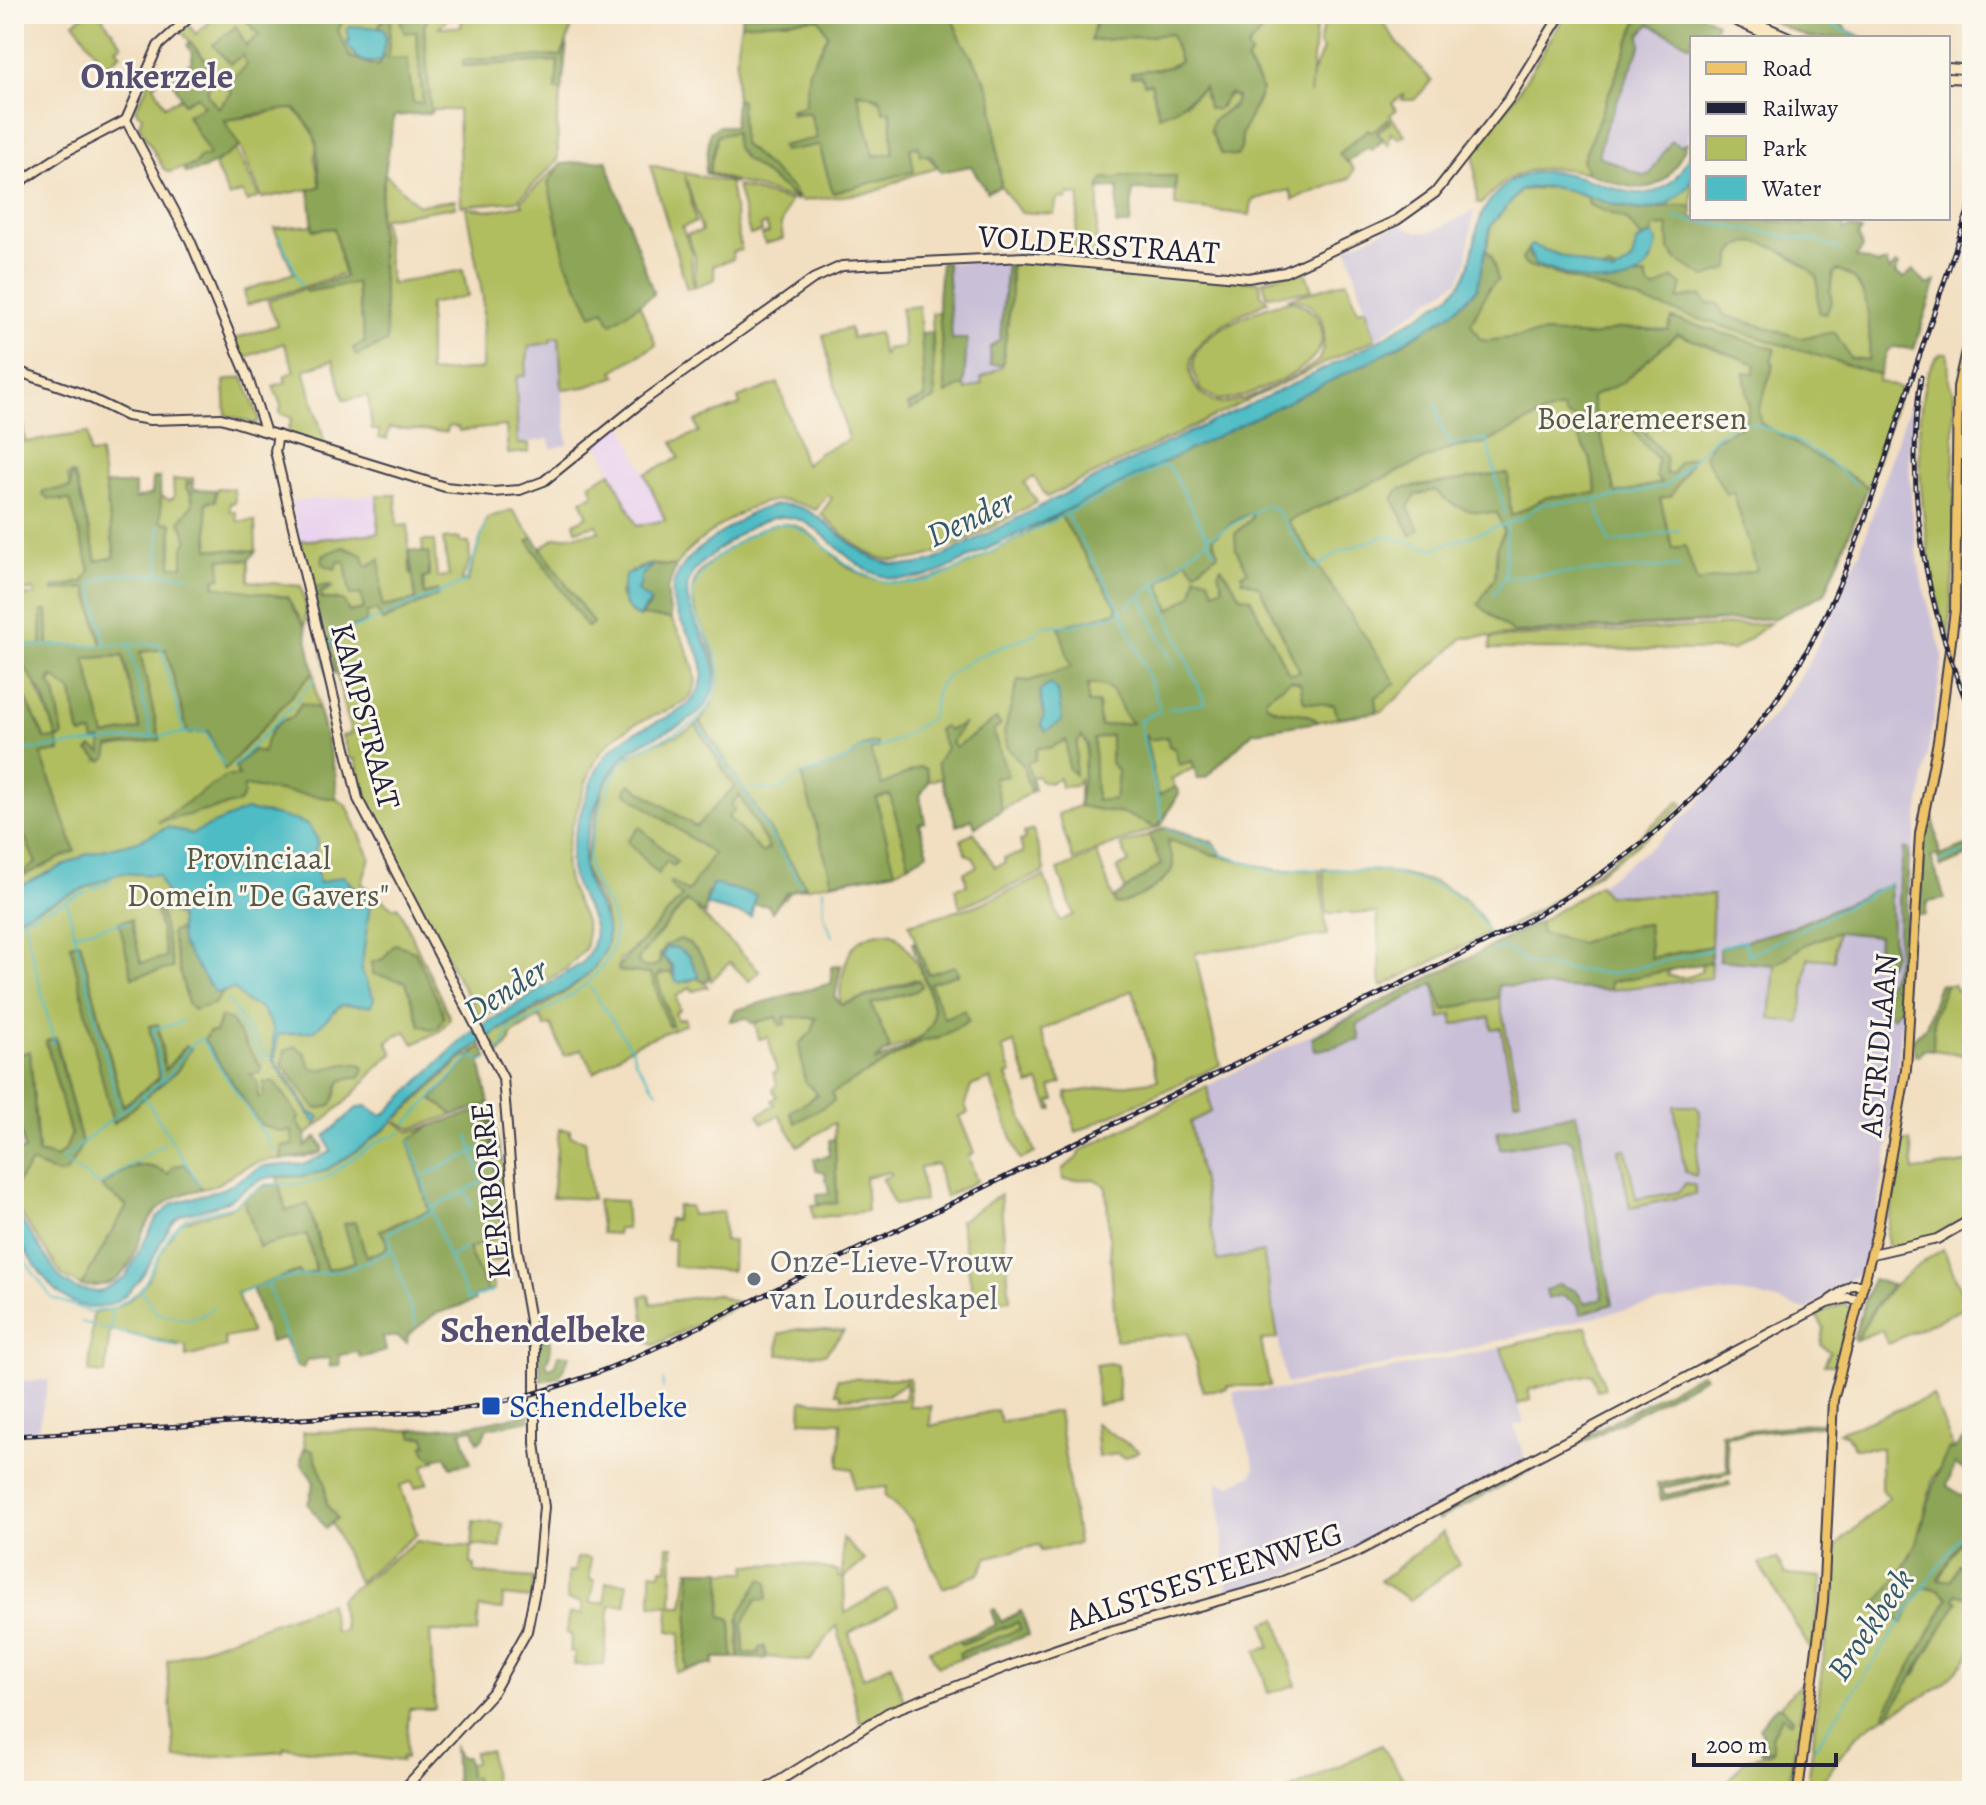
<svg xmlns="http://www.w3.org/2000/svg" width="1986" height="1805" viewBox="0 0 1986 1805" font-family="Alegreya,serif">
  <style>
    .built { fill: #e9d2ee }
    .industrial { fill: #c9bfd7 }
    .green { fill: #b1be60; stroke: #6a704e; stroke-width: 2; fill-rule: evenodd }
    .forest { fill: #8ca556; stroke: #576448; stroke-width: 2; fill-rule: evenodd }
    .water { fill: #4dbcc4; stroke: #386f80; stroke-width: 2 }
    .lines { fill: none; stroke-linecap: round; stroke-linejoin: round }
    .stream { stroke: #4dbcc4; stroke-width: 2 }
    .secondary-casing { stroke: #413e4f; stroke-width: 12 }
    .primary-casing { stroke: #413e4f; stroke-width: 12 }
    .secondary { stroke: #f9e7c3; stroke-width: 8 }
    .primary { stroke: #efc469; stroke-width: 8 }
    .rail-casing { stroke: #22223b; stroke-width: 5 }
    .rail { stroke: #fbf7ec; stroke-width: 2; stroke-dasharray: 6; stroke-linecap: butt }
    .worship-dot { fill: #6b7280; stroke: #fbf7ec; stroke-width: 3 }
    .transit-dot { fill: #1a4fb4; stroke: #fbf7ec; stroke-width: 3 }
    .labels { text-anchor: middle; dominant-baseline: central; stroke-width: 6; stroke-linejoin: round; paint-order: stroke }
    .street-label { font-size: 32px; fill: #22223b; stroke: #fbf7ec }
    .park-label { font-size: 32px; fill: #545948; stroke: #fbf7ec }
    .worship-label { font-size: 32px; fill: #5b616d; stroke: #fbf7ec; text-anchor: start }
    .transit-label { font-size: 32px; fill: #164399; stroke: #fbf7ec; text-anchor: start }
    .water-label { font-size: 34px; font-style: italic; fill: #31586b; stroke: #fbf7ec }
    .quarter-label { font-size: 36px; font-weight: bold; fill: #574f72; stroke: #fbf7ec }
  </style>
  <rect width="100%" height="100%" fill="#fbf7ec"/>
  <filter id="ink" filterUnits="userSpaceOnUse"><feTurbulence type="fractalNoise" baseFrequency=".0125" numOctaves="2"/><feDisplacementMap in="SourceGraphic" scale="16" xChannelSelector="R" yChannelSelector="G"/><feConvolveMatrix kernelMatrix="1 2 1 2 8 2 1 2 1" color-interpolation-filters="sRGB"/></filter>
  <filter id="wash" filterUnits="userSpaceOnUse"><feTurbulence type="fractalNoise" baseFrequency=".006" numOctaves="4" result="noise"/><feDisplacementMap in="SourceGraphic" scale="32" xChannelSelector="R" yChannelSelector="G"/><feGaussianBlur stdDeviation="1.8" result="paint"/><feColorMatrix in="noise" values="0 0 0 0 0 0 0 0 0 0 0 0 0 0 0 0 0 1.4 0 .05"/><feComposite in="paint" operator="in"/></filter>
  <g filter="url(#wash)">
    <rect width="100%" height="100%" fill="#f2dfc1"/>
    <g class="built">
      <path d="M622,423L645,474L665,520L637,526L598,443Z"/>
      <path d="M377,495L378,533L300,541L291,501Z"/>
    </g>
    <g class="industrial">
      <path d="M1648,14L1692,38V130L1668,178L1657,186L1641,189L1585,171Z"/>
      <path d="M1474,211L1466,264L1459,280L1375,339L1347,247L1399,224L1418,232H1431Z"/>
      <path d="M1007,261L998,364L1002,368L981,378L982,383L966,390L963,367L967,339H952L947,263Z"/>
      <path d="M559,337V362L568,444L551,449L549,439L518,444L516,382L524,365L529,364L528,346L550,344V339Z"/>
      <path d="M1915,389L1909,457L1912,517L1922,583L1943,656L1911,862L1897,1096L1878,1205L1861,1272L1806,1310L1759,1296L1728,1292L1704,1295L1613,1312L1449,1353L1286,1384L1263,1252L1218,1262L1190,1121L1211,1112L1207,1086L1432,975L1499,997L1497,985L1611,990L1710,978L1713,895H1607L1599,885L1655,844L1694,807L1776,711L1810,661L1860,551Z"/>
      <path d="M1501,1348L1524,1423L1514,1426L1525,1459L1352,1551L1228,1595L1217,1482L1230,1485L1252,1475L1255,1468L1233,1392L1287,1389Z"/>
      <path d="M49,1380L37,1432L14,1433V1381Z"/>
    </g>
    <g class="green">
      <path d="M86,14H100L122,45L116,48L121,54L105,67L74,22Z"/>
      <path d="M209,14H241L260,35L246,46L236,27L246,66L226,85L232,93L217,109L207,94L210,79L217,73L179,29L187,23L196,34L212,20Z"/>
      <path d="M345,14L384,16L379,26L347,41L359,60L381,61V65C358,68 342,54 338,31Z"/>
      <path d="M391,14H399L416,31L423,103H412L388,60Z"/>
      <path d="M431,14H453L439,27H461L462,14H598L575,18L562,56L463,66L558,61L556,89L562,90L557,119L558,160L517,201L461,206L458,110H430L424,26Z"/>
      <path d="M952,14H1097L1092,41L1171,34L1180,61L1169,67L1131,73V77L1142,76L1151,82L1158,113L1187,102L1205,87V98L1221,107L1225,97L1233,94L1236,102L1223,113L1242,146C1237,124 1258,112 1260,94C1263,76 1240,65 1247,48C1253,36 1268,24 1276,14H1317L1310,94L1312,74L1323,50L1319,45L1324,20L1330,14H1377L1400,46L1432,81L1414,100H1402L1405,94L1392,103L1396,110L1390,115L1405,135L1399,138L1391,132L1388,145L1377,132L1388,119L1371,132L1368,129L1340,153L1354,169L1350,178L1293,200L1290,190L1252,200L1250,215L1175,206L1176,176L1117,179L1100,184L1095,260L1073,258L1080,196L1069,194L1067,199L1057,198L1054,214L1020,212L1001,186L992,97C983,67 957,44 952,14Z"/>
      <path d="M1571,14H1640L1582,162L1588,173C1543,162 1512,168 1481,204L1477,202L1474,153L1515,97L1565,15Z"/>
      <path d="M819,18L828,35L809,70L805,106L791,109V115L810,112L817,139L782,146L819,145L833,193L913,171L910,147L919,146L938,168L912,175L874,192L802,201L746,148L742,143L740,100H736L737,46L741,24Z"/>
      <path d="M154,73L157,82L154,85L165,106L180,98L184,103L197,96L204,107L187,116L211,155L199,158L196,164L169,172L164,169L139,126L142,116L135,110Z"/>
      <path d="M857,91C897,102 891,116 894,153L874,156Z"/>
      <path d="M277,109H295L318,137L315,160L321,187L262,198L240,147L223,120L260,116Z"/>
      <path d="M735,132V136L795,200L709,173L717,136Z"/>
      <path d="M236,149L259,197L247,202L242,192L229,197L214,164Z"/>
      <path d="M561,164L553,176L566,262L592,314L604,310L611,323L639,303L656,345L613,371L617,376L586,387L562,389L559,337L550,339V343L529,346L525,376H518L516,382L518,444H529V452L508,454L506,426L459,431L458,427L448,426L447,432L389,428L387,439L379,438V430H372L368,396L344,400L333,360L304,370L326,447L287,434L292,418L280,413L281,405L273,386L286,382L284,376L295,371L284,343L243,358L234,339L277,325L268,301L304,289L306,292L356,282L366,343L387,342L379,222L383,221L391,284L463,270L468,296L429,304V373L482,369L483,298L466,208L494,210L523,205L521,201Z"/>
      <path d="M650,165L730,183L741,250L732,252L733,259L713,266L715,279L695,287V256L687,234L702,231L685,176L696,222L682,227L691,251L693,287L687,289Z"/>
      <path d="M385,174L418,205L455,200V207L378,219Z"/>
      <path d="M1692,179V218H1836L1856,257L1892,271L1914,349L1894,347L1887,351L1878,381L1901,388L1868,487L1825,593L1775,618L1463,638L1383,711L1253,732L1206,777L1198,779L1194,768L1171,779L1179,793L1161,826L1073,860L1058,814L1079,806V779L1075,786L1061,787L1059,778L1049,783L1041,781L1038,776L1031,777L1034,790L975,827L972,819L957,826L941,778L908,787L928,853L895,871L793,890L776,906L759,903L754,905L756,895L712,884L697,910L760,971L749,981L730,962L711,981L710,975L660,953L659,964L647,968L639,965L638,958L687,901L619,961V971L651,974L656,991L657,976L672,970L673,976L687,982L699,977L708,987L693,991L691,987L676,997L680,1010L675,1013L678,1020L684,1018L686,1024L634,1045L594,1073L582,1049L564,1056L551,1025L545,1027L540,1017L511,1035L510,1042L499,1054L490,1036C534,1008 618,980 605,916C602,897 586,884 584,865L603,787L626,752L630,756C649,740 683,739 700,721C756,659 658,607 706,566C827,463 802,580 899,583C949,584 1014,538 1059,515L1058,512L1377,358L1483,269L1491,225L1521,190L1555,187L1619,206L1670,203Z"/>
      <path d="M737,186L790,201L781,225L783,239L765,244L762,235L769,233L766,224L761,226L762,232L750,235Z"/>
      <path d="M313,225L314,230L334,228L344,274L247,305L244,291L294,273L274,228Z"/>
      <path d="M1030,261L1260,282L1261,294L1268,301C1239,315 1174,341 1194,383C1199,394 1211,403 1223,403C1246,403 1300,375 1318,361C1332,333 1322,299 1287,299L1347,281L1358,310L1366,308L1375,339L1047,497L1034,477L1024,483L1037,502C996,523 921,576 875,556C854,547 838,529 821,514L832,498L827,495L816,510C800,503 785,498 767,502C743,507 689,544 676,566L649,564L626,574L620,595L631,613L638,617L651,614L671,619C737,729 655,692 605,747C588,767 582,796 574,820C568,840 562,860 568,881C575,907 593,920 585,949L566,969L480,1019L394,860L397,857L371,813L355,759H350L342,736L351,734L331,649L338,633L365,622L367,613L377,610L383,621L438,595L437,591L424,595L423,578L429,577V553H423L422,541H434L437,577L449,576L443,539L460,538V542L469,543L470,560L461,581L467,582L487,518L512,510L533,537L528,541L588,627L593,623L541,548L555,538L599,532L597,525L576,530L574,523L588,516L581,500L594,495L590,484L611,472L637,526L665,520L645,474L679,458L673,442L699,432L695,421L740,405L738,398L778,383L805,465L819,453L848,440L823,335L850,328L852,338L879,333L882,355H885V349L904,347L901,308L919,306L925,398L909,405L935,398L931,361L934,360L932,313L939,312L946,393L964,385L966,390L982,384L981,378L1002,367L1011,297V262Z"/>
      <path d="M1304,267L1312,291L1267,296L1263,281Z"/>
      <path d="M1291,301C1304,304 1314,310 1320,324C1336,365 1263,389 1233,399L1218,400L1201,390C1195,378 1190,366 1196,353C1206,330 1267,303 1291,301Z"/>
      <path d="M1941,353H1948L1949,382L1954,393V563L1948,640C1929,589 1898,386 1941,353Z"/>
      <path d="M243,377L259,418L256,424L226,415L224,381Z"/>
      <path d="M19,402L25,442L88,433L89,454L100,453L115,558L97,561L76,480L74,474L68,476L70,488L60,491L61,501L70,500L90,570L84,582L53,588V591L87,588L102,645H48L47,612H42L41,645H18C31,677 47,705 57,738L63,736L55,692L49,683L55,676L72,692L79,732L81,735L92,732L101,739L103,753L99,754L98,760L109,747L159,740L140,652L166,649L188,734L208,731L225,769L314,671C316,715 333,755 336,798L347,806L370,857L362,884L393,908L398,906L450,1018L440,1031L414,1044L406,1031L387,1041L393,1054C382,1060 373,1073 363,1084C346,1103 325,1120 306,1135L305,1147L317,1137L323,1146L322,1152C301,1162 280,1156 259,1162C237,1167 225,1185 202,1189L185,1164L168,1175L136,1165L102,1187L127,1206L81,1286L63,1276L14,1204V1187L31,1163L58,1174L82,1144L56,1038L46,1042L71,1136L65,1150L56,1158L38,1153L30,1052L14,1056V812L36,863L24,872L74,851L40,754L56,738L45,740L14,673V596L35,595L34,590L14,591V403ZM156,911L172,968L132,976L131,919L141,964L167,957ZM80,942L123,1106L159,1078L158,1024L165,1071L185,1047L177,1071L113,1123L71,944Z"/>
      <path d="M193,478V483H187L193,504L180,521L188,540L183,547V566H171L172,524L161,523L160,496L170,500L174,497L173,480Z"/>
      <path d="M217,488L234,489L235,503H230V512H236L237,521H255L256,551L209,549L206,501H215Z"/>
      <path d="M377,495H396L397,526L408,525L410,574L415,575L416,600L382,607L379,560L365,567L354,551L338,562L345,561L350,595L361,594L364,609L349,612L336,599H323L319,594L331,588L310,587L300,541L378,533Z"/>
      <path d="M219,558L249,560V581L301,586L306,607L305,627L287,597L214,587Z"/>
      <path d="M1770,623L1733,650L1490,649L1491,638Z"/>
      <path d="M123,656L141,729L104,736L85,658Z"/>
      <path d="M1680,801L1683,805C1626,858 1564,899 1494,935L1558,898L1608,863Z"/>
      <path d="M1033,830L1045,872L960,907L955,888L967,885L964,872L977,867L973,857L966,854L961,840L974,832L995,867L1005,863L1004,858L1023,853L1020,841L1025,839L1024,833Z"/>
      <path d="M1149,835L1162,864L1125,890L1117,868L1129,863L1121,845Z"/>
      <path d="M1170,839L1210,854L1277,870H1320L1327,935L1195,953L1220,1065L1076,1132L1066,1093L1158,1080L1133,990L1040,1031L1062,1083L1051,1087L1055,1100L1050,1101L1053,1109L1050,1110L1039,1082L1029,1085L1014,1043L1002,1048L1012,1073L1007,1075L1035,1153L1020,1160L990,1079L971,1086L965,1104L968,1113L959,1116L974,1153L968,1156L977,1181L945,1197L937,1164L920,1167L924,1201L894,1205L882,1179L892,1175L890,1172L865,1177L867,1211L813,1218L812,1205L837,1203L834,1123L798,1146L779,1115L763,1123L758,1115L775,1105L772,1100L777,1097L773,1090L777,1084L773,1073L777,1072L768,1037L759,1039L755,1023L778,1017L780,1025L786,1023L783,1017H816L812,1032L799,1044L818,1092L810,1100L831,1093L925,1040L939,1038L968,1021L944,1019L930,983L958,973L955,967L928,974L909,924L975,906L1044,876L1060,921L1074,915L1058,870L1097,853L1115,903L1172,859L1166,844Z"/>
      <path d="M1323,869L1385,871L1435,882L1464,898L1482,918L1488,934L1381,987L1377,913H1327Z"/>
      <path d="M1599,885L1607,895H1713L1711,946L1650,958L1647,924L1622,927L1579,944L1540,933L1539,922Z"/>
      <path d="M890,932C912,942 943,1010 930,1028C921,1040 902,1044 888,1052L889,1045L871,1004L916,991L915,979L841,1005C839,996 840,988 842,979C847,949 857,933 890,932Z"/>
      <path d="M1837,932L1834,960L1808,958L1800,1023L1770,1019L1775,965L1806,944Z"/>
      <path d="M1711,962L1710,978L1611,990L1610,982L1672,968L1667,975C1679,980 1690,978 1701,971L1702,963Z"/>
      <path d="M1434,983L1444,1010L1499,997L1520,1100L1515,1101L1501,1028L1492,1029L1490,1017L1453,1025L1452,1015L1440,1018Z"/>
      <path d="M1946,985H1954L1955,990L1972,989V1056L1933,1050L1934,1015Z"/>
      <path d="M479,1043L482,1046L469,1057L472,1060L433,1099L454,1115L411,1129L398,1122V1118Z"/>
      <path d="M1207,1086L1211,1112L1190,1122L1218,1261L1263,1252L1278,1338L1261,1341L1270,1386H1227V1389L1203,1391L1188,1333L1116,1340L1106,1186L1094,1179L1063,1180L1062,1170L1079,1156L1080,1151Z"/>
      <path d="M1674,1106H1695L1700,1111L1696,1176L1685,1172Z"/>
      <path d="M490,1110L508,1185L509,1223L502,1225Z"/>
      <path d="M393,1120L410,1132L430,1126L409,1140L429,1211L380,1230L387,1242L386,1249L366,1258L356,1222L345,1224L355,1262L327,1270L308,1205L286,1211L277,1177C325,1179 349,1155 386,1129Z"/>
      <path d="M559,1129L570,1130V1136L585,1140L592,1199L552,1197Z"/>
      <path d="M1903,1141H1910L1914,1171L1972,1162V1216L1936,1238L1888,1249L1887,1232Z"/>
      <path d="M1626,1149L1636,1199L1679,1192L1686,1183L1695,1186V1194L1630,1208L1619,1150Z"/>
      <path d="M1000,1195L1010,1299L974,1302L960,1221Z"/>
      <path d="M244,1199L259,1247L307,1233L316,1271L301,1276L298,1271L237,1293L251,1333L224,1338L226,1347L186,1357V1346L110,1330L105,1374L89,1372L93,1313C157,1303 147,1261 181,1222L228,1209Z"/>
      <path d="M597,1200L625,1201L627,1229H618L617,1234L602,1233Z"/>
      <path d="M677,1206H690L691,1215L723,1212L724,1241H733L732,1271L673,1266L674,1240L666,1239L669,1219L675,1220Z"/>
      <path d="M509,1231L513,1257L485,1263L494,1289L488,1292L468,1249Z"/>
      <path d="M1943,1249L1968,1306L1888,1344L1881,1330L1856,1340C1877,1298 1903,1273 1943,1249Z"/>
      <path d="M716,1294L740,1304L654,1345L647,1342L641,1296L649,1295L651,1304Z"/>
      <path d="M1844,1303L1851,1309L1835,1365H1824L1830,1352L1821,1345L1824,1329L1816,1315Z"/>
      <path d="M1586,1326L1605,1388L1597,1390L1592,1374C1572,1378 1550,1384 1528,1390L1531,1400L1518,1404L1501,1348Z"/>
      <path d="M798,1329L844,1331L825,1354L778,1355L779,1334Z"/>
      <path d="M1109,1363L1117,1365L1119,1402L1097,1405L1096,1365Z"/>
      <path d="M910,1378L909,1406H931L930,1426L997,1410L1001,1422L1058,1411L1078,1544L1041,1551L1039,1545L988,1557L979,1574L943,1588L911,1520L885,1496L887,1487L854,1488L853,1469L839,1467L841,1422L801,1421L802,1400L843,1403L905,1399L906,1382L887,1395L842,1398L841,1393H836L837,1379Z"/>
      <path d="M1933,1396L1954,1450L1933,1478L1916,1543L1901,1572L1923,1587L1938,1589L1948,1598L1914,1677L1957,1601L1953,1599L1957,1593L1972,1598V1651C1938,1705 1896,1700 1857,1736C1841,1751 1827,1784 1807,1791L1837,1545L1889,1498L1881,1489V1448H1854L1847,1435L1839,1432Z"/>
      <path d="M1095,1423L1139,1451L1125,1458L1117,1454L1098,1457Z"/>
      <path d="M411,1430L413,1437H425L435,1461L423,1466L428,1483L415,1488L412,1481L400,1486L417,1534L358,1582L332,1523L336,1518L327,1505L325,1482L313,1452L305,1448L303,1432Z"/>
      <path d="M474,1521L503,1524L501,1548L472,1545Z"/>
      <path d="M1443,1532L1459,1564L1410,1600L1380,1581Z"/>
      <path d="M842,1538L865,1560L844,1578L845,1613L887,1589L898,1606L849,1633L863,1678L891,1664L905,1703L860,1723L837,1625L810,1661L766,1657L765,1647L760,1653H744L743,1623L757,1598L752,1595L738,1620L739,1658H733L731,1619L721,1616L722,1572H747V1565L802,1564L839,1571V1577L843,1578Z"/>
      <path d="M1972,1539L1968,1565L1951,1581L1938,1580L1961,1540Z"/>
      <path d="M416,1541L472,1547L471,1564L475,1565V1573L534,1578L531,1599L503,1596L502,1610L479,1608L477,1633L430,1632L435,1709H409L406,1758L402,1757V1761L285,1747L284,1751L175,1759L167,1661L329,1603L335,1632L345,1630L339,1599Z"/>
      <path d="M668,1546H673L672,1606H683L688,1570H691L686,1670L676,1672L681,1633L668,1631L669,1606L651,1605V1572L661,1573L662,1568H667Z"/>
      <path d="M577,1558H590V1580H595L590,1603H605L606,1582L627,1583L626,1605H610L604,1665H574L575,1652H570L571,1635L566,1633L570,1613L582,1614V1602L567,1600L568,1572H574Z"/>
      <path d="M1777,1559L1785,1574L1822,1577L1812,1652L1759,1564Z"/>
      <path d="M1277,1619L1296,1685L1268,1693L1256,1651L1270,1647L1264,1623Z"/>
      <path d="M1018,1622L1021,1629L959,1653L961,1658L938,1666L929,1650L959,1640L962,1644Z"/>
      <path d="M1803,1681L1800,1718L1804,1720L1802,1735L1796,1734L1788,1791H1721L1745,1760L1771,1753V1736L1783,1715L1792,1717L1780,1706Z"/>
      <path d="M1381,1745L1412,1791H1288Z"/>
      <path d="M490,1751L494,1791H476L475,1777H469L468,1764L475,1763L474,1752Z"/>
    </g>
    <g class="forest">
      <path d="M241,14H345L338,31L350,57L378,67L384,56L381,51L385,40L379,26L383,20L382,14H391L388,59L407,58L413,103H423L416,32L404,33L399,14H410L418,19L423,14H431L424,26L431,113L394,116L378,216L387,342L356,356L353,348L365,342L356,283L306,292L304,289L345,277L334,228L313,230L309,190L321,186C312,145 327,143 295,109C271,109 248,118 224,120L240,147L204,169L186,173L184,169L196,164L200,157L210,155L187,115L204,106L197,96L184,103L172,80L191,62L193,53L187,45L190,42L217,73L210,79L207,94L218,108L232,93L225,85L246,66L243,55L230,64L213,45L236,26L246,46L259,35Z"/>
      <path d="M742,14H952C957,44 983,67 992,97L1001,186L987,192L971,166L941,172L930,155H920L918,146L910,148L914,171L833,193L819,145L783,151L781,146L817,138L810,113L789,112L805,105L809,70L828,35L819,18L741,24ZM857,92L880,98L883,112L891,111L893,153L874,156Z"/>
      <path d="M1097,14H1276L1247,48L1251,54L1246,61L1262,89L1242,133L1241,149L1237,156L1221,154L1210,130L1213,120L1233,107L1237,97L1229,93L1217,110L1208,108L1204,87L1174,110L1159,116L1151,83L1144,84L1142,76L1132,77L1131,73L1169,67L1180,61L1171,34L1091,41Z"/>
      <path d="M1640,14H1701L1717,23L1711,38H1692V46L1650,24L1640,34L1641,45L1605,129L1598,156L1644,176L1650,174L1671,141L1681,146L1687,143C1662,201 1641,193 1588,173L1582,162Z"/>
      <path d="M1755,14H1833L1847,30L1864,38H1809Z"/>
      <path d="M567,42L562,90H556L558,61L463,66V60L561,56Z"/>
      <path d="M736,100H741L742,143L793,189L798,200L744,158L736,148L735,132L717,136L709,172L735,183L705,173L710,132L719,126H734Z"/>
      <path d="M1389,119L1391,122L1377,132L1383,140L1372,150L1368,147L1347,162L1339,154L1368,129L1371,132Z"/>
      <path d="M606,160L654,294L611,324L604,310L592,315L566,262L548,183L561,164Z"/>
      <path d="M1122,176H1176L1175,191L1133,190L1130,225H1116L1118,187L1099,189L1104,178L1117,179Z"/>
      <path d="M1587,195C1604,201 1624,210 1642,210C1663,210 1670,203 1692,207V218H1752L1803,225L1806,218H1847L1843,221L1844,231L1850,227L1862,231L1858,236L1863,248L1856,257L1878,264L1887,262L1889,271L1896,264L1899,265L1895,273L1904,278L1913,270L1927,285L1936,281L1914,349L1894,347L1887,351L1880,375L1525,265L1522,259L1528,249L1530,257L1598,272L1608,268L1629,277L1646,276L1649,287L1655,289L1673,278L1682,285L1678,299L1700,295L1708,304L1718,303L1724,315L1801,338L1835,332L1850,358L1869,360C1870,332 1873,279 1838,270L1833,273L1830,292L1832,301L1826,314L1819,313L1817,277C1803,262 1752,225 1733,252C1728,259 1734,262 1728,269L1706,277L1679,262L1669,250L1668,226L1653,227L1652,234L1642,239L1627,220L1589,205Z"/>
      <path d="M1485,249L1491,255L1498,280L1489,288L1471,324L1480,339L1486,341L1545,333L1593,336L1620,328L1668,330L1672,318L1775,349L1771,361L1774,364L1759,409L1761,423L1868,487L1825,593L1775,618L1513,633L1478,604L1495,577L1497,546L1504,532L1497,513C1472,513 1453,509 1435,490L1416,495L1408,507L1419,530L1411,535L1393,499L1399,489L1499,474H1508L1511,516L1547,497L1597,493L1590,458L1577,434L1587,421L1566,416L1562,408L1541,415L1486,443L1450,448L1288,521L1396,683L1375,698L1377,712L1338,718L1334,705L1304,702L1300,683L1291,680L1266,698V703C1280,718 1302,706 1318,722L1253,732L1206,777L1198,779L1192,761L1179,765L1175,749L1169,746L1167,737L1150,740L1145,734L1158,796L1175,787L1179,793L1157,828L1127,815L1079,806L1087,744L1082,736L1077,743L1075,775L1068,767L1066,740L1050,748H1037L1035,760L1027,763L1034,790L1030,791L1022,764L1008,748L1004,733L1018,680L1029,681L1071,667L1059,627L1116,612L1117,607L1058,512L1397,347L1452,313L1477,289ZM1677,334L1756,364L1754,373H1744L1749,406L1745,424L1715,439L1704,455L1727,495L1733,492L1757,570L1697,582L1685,546L1673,549L1660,499L1671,496L1694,457L1679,462L1673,474H1666L1665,456L1646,434L1647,413L1637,411C1625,429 1645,445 1657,458L1656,477L1661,483L1616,494L1591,397L1622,383ZM1252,513V518L1235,534L1236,550L1248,571L1242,574V580L1259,586L1300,672L1289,674L1250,598L1241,596L1221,567L1218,573L1223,587L1214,591L1208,578L1196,575L1192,595L1170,610L1160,583L1186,560L1195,571L1218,554L1213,538L1235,520ZM1088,684C1125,684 1112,706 1132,723L1100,726L1098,703H1088ZM1111,735V763L1118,772L1115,799L1096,801L1094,739Z"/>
      <path d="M1007,261L1010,262L1011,297L1002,365H990V348L1000,339Z"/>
      <path d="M941,263H947L952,339H967L964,385L946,394L938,300Z"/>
      <path d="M932,332L935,399L910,410L908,405L925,398L921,333Z"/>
      <path d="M71,474L76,480L97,561L115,557L105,484H135V499L152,494L153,478H160L161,522L172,523L171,566H183V547L188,540L180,521L193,504L192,492L186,489L187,482L193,483L194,489L215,490V501L206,502L209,549L256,551L249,560L220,559L221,578L215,579L214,586L287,597L305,627L314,671L225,770L208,731L188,734L166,649L140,652L160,740L109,747L107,758L102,761L88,751L92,747L102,753L101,740L94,741L92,733L81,735L79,731L72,692L52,676L49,683L55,692L63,737L57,739L60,751L41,754L75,851L25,875L23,872L36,863L14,812V744L25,742L14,709V673L45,739L57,738L43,695L14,652L18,645H41L42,611H47L48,645H102L87,588L53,591V588L84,582L90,570L70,500L49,499L43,495V491L70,488ZM123,656L140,729L105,736L85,658Z"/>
      <path d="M533,537L593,623L587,627L528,541Z"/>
      <path d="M343,547L363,555L366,567L380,559L382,607L416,600L409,550L429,553V577L423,578L424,595L437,590L438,595L382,621L377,610L367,613L366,622L338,633L331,649L336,673L327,675L310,587L331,585L319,594L323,599L343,600L349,612L364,609L361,594L350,595L345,561L338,562L335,569L322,564L323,555Z"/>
      <path d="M653,565L676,566L667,590L671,619L640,616L650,606L636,589L641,576Z"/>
      <path d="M301,703L318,708L336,777V799L244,786V795L239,803L158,822L226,776H239L235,767L253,750L262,753C268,736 272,721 293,717Z"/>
      <path d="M996,719L1001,725L994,730V735L1008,776L994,778L1002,810L975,827L972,819L957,826L937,763L946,748L938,730L943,726L949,730L963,724L951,743L956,747Z"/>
      <path d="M700,721L806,886L785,894L772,912L768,905H754L755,895L707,893L705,914L686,901L638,959L639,965L647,968L659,964L664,946L680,939C697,946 704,958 710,975L707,982L699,980L689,956L674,947L666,948L663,957L673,969L670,973H660L657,978L672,1025L668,1026L651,974L619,971L618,967L682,897L669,884L672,882L688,892L713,854L625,792L630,784L696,827L734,787L696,725ZM739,795L769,848L762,853L728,817L735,809L731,805Z"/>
      <path d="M877,743L878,748L870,750L882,785L920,767L926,769L929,781L920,796L925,822L919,824L928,853L909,864L890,795L876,798L895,871L832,882L802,775L848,759L863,746Z"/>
      <path d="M1933,817L1940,856L1972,844V854L1941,867L1937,855L1931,857L1945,899L1927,902L1925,915H1917L1925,824L1926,819Z"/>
      <path d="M640,827L677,862L673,866L667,861L658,874L627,841Z"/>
      <path d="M1166,827L1213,842L1222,854L1214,855L1168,840C1166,849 1174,856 1173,865C1173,880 1128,906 1115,904L1114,898L1161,864L1149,835Z"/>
      <path d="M1904,848L1909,850L1901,1008L1892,1017L1880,1008L1897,958L1900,876Z"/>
      <path d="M1890,884L1893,954L1889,965L1876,963L1878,936L1837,932L1806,944L1775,965L1719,960V948L1793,927Z"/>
      <path d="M160,909L173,968L132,977L119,922L131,919L141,963L166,957L156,910Z"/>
      <path d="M1539,922L1541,933L1580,943L1622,927L1648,924L1651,958L1711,946V962L1610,982L1611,990L1498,985L1499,997L1444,1010L1434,983L1357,1025L1360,1040L1315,1051L1312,1037Z"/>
      <path d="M181,929V943L215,993H223L214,1004L194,1010L188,1005L171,935L172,932Z"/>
      <path d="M80,942L123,1106L159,1078L149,1026L158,1024L165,1070L186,1046L191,1048L177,1071L113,1124L70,944Z"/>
      <path d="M915,942L928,974L955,966L958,974L930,983L944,1018L965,1010L968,1021L939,1038L924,1040L832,1093L834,1101L795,1123L790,1112L818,1095L805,1081L799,1044L812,1032L816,1018L784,1017L786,1024L780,1025L777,1017L751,1023L748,1018L730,1021L736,1010L832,983L831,967L841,965L835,997L841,1005L919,980L922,986L916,991L871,1004L890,1048L874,1062C960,1027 934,1013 912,943Z"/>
      <path d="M395,944L415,951L442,1010L444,1017L438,1028L432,1030L420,1025L406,982L373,974L372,962L383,959Z"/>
      <path d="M1939,984L1946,985L1934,1015L1933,1050L1923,1049L1919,1056L1915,1055L1913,1039L1926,1026Z"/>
      <path d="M221,1017L230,1020L261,1067L260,1073L249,1074L257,1082L258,1097H263L264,1082H275L299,1117L297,1122L306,1135L305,1147L317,1137L322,1152L281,1160L282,1146L293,1145L292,1131L281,1132L261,1125L204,1040L209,1032H215Z"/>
      <path d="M55,1038L82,1144L66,1173L58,1174L31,1163L14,1187V1151L24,1150L14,1090V1056L30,1051L38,1153L56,1158L65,1150L71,1136L46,1041Z"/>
      <path d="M295,1046L305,1053L311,1068C328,1073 343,1059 362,1065L364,1069L360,1077C329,1078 343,1088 331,1106L316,1109L282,1064L285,1051Z"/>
      <path d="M482,1046L487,1057L480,1061L489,1104L454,1115L432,1099Z"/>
      <path d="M487,1108L502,1224L509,1223V1231L468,1249L488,1292L474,1297L475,1301L435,1314L408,1335L407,1343L397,1337H383L386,1351L360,1358L358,1352L339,1355L340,1365L330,1367L329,1358L307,1360L303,1368L297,1367L284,1338L270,1342L252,1288L299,1271L301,1276L316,1271L307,1234L259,1247L244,1199L263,1186L279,1184L286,1211L308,1204L327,1270L355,1262L344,1224L356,1222L366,1257L386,1249L387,1242L380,1230L429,1211L409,1140L430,1126Z"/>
      <path d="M1576,1113L1613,1304L1580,1314L1578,1305L1563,1295L1548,1299L1546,1291L1558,1284L1577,1291L1585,1303L1603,1298L1573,1142L1564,1138L1500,1149L1497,1131Z"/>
      <path d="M835,1139L837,1203L818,1204L817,1194L829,1193L825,1172L816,1170L814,1159L829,1156V1140Z"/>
      <path d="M185,1164L202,1189C185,1193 171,1197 158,1210C127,1241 142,1290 81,1286L127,1206L101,1187C125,1170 140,1157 168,1174L174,1166Z"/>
      <path d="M1872,1279L1892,1285L1873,1309L1856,1340L1853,1339Z"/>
      <path d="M538,1340H550V1354L546,1363L549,1369L555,1365L558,1355H570L559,1377L541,1381Z"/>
      <path d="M1702,1373L1705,1377L1438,1520L1436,1516Z"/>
      <path d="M530,1414V1420L487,1428L483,1438L478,1442L473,1429L461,1431L471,1463L451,1467L446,1456L434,1459L426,1454L423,1446L427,1444L425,1437H413L411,1430L466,1426Z"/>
      <path d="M1827,1422V1425L1725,1436L1731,1473L1662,1488L1665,1495L1729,1481L1730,1485L1661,1500L1657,1484L1728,1470L1721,1433Z"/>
      <path d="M1972,1430V1476L1955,1464L1947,1486L1972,1501V1539L1961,1540L1938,1579L1951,1581L1958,1564L1968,1565L1972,1556L1964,1575L1972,1580V1598L1956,1593L1954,1599L1958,1601L1888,1716L1884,1715L1948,1598L1938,1589L1923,1588L1902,1623L1877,1603C1892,1585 1906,1567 1915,1545C1928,1512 1931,1482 1949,1449L1954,1450Z"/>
      <path d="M305,1448L313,1451L325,1482L327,1505L337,1518L326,1529L308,1504L314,1483C307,1467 295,1467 305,1448Z"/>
      <path d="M691,1570H722L721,1616L731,1619L733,1658H714V1664L686,1670Z"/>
      <path d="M761,1579L768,1582L767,1600L757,1599L743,1623L744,1653H759L760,1647H765L766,1659L739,1658L740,1613Z"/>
      <path d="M995,1609L1001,1622L1021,1611L1029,1635L961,1658L959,1653L1020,1629L1018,1622L961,1644L959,1640L996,1625L991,1611Z"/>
      <path d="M1777,1705L1783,1707L1793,1720L1790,1723L1782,1716L1771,1736L1773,1750L1761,1753L1756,1743L1763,1733L1759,1727Z"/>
      <path d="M454,1744L459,1757H467L469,1777H475L476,1791H448V1786L456,1785Z"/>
    </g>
    <g class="water">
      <path d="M351,26L383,28L386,36L381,61C362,66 354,57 346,41L350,40L347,29Z"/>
      <path d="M1692,148C1692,157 1694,170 1692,179C1690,187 1682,193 1676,198C1633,234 1573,172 1521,190L1491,225L1477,289L1452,313L1377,358L940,572C850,604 836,517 783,517C756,517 724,545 704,561C659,597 719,639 715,679C708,742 632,720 605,784C595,805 583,841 584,865C585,901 627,922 597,964C581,986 551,998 528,1012C505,1026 480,1041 459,1059C414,1099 380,1141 326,1170C306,1180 288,1174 267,1178C251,1182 241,1194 227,1201C187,1221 183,1196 157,1250C125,1316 80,1331 35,1265C20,1243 14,1237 14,1210L61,1279L76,1289L99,1292L125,1278L156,1219L172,1204L225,1188L263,1166L305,1164L331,1152L325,1136L358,1107L367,1106L380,1115L386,1113L466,1036L582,963C614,923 575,906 571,868C568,846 587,790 597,769C624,717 688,727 701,684C716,632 620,602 715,537C731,527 748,512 767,507C833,488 848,589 935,560C1015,520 1093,478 1173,440C1266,396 1361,357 1446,298C1490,266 1457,217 1510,182C1578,138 1652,252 1692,148Z"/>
      <path d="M1652,234L1657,243C1646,306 1575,278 1535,265L1528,249L1531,245L1613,274L1631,262L1637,242Z"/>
      <path d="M653,565L641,576L640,587L636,590L651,602L638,617C619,606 620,591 626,574Z"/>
      <path d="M1050,684L1058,691L1062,721L1046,731L1041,725L1044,715L1040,691Z"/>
      <path d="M246,810C268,814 287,816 308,825L318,840L314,855L319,883L343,876L370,904L361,971L374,998L371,1006L341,1005L314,1031L277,1035L275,1060L310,1113L320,1117L316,1124L273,1061V1029L262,1009L246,1002L234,989L215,993L181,943L179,917L174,914L158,875L120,873L14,919V889L87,854L138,841L168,827L191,834Z"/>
      <path d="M712,884L756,895L751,917L706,905Z"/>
      <path d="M674,947L689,956L699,977L680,983L675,980L673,966L663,957L666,948Z"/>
    </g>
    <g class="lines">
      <g class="stream">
        <path d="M1803,14L1861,38"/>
        <path d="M1674,218L1817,241L1842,250"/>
        <path d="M279,235L301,285"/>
        <path d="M1436,402L1440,425L1450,444L1487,440L1505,514"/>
        <path d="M1751,423C1792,434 1824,455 1855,484"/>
        <path d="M1596,504L1610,543L1679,530"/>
        <path d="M1067,515L1123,614L1160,707"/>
        <path d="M1507,526L1505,577L1680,566"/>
        <path d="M1208,540L1215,552"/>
        <path d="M161,574L188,575"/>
        <path d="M1156,586L1162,600"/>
        <path d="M1493,595L1505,577"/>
        <path d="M1163,603L1205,703L1169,709"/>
        <path d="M1127,607L1140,596"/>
        <path d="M1043,626L1071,625L1118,614"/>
        <path d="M14,646L160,644L184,733"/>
        <path d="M106,646L92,583L114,574H159V524"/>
        <path d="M129,646L152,736"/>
        <path d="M327,657L333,637L465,582L486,523"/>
        <path d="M1175,669L1141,596L1209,538"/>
        <path d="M302,693L315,679"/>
        <path d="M295,702L300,696"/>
        <path d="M1160,711L1140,720V725L1163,820"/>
        <path d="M698,725L740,784L801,885"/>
        <path d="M14,751L205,731L224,766"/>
        <path d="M233,767L293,705"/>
        <path d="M804,774L846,760L863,748L883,746L899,739L931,718C935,708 933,697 938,688C956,659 1007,646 1036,633L1040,627"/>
        <path d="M750,788L778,791L800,776"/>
        <path d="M1167,829L1212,845L1224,855L1280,874L1301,869L1319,870"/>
        <path d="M1939,862L1972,849"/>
        <path d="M1324,870H1376L1401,876"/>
        <path d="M1403,877C1441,885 1470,896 1488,933"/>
        <path d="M823,889L824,914L832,936"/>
        <path d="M91,890L111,881"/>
        <path d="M67,901L74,933L127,922"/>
        <path d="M46,910L86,892"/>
        <path d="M24,921L54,1043"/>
        <path d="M14,923L41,912"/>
        <path d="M74,933L120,1112L169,1076L189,1047L201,1038L276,1153"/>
        <path d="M1719,948L1743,940L1750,955L1890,884"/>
        <path d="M1494,950L1503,947L1531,965L1612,974L1712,949"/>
        <path d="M589,985L630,1047"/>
        <path d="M227,1001L234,1007"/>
        <path d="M235,1010L261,1047"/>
        <path d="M232,1016L264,1061"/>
        <path d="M632,1049L635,1061L657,1091"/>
        <path d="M263,1050L273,1059"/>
        <path d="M493,1055L504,1044L508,1030C550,1008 630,975 612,915C606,897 591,884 589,865C587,846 604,796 613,778C635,732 700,743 716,692C726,663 712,644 698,620C674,577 732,544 764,528C818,501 845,617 948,574L1163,465L1170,467L1206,535L1213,536L1266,505L1277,511L1315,569L1338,552L1386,536L1433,549L1522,518L1542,504L1609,498L1666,486L1721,432L1732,425L1747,423"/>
        <path d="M162,1080L153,1029L182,1022"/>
        <path d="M144,1096L199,1184"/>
        <path d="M119,1113L62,1160L99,1185L165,1143"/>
        <path d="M406,1124L472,1056L482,1062L488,1059"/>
        <path d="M468,1136L481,1176"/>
        <path d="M425,1175L484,1147"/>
        <path d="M465,1191L471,1205"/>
        <path d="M433,1208L496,1174"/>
        <path d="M432,1211L448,1258L465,1249"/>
        <path d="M14,1246L52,1298L90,1312L112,1309L141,1290L171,1233L187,1217L232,1206L265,1184H301L322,1180L380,1140L401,1133"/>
        <path d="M392,1250L416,1325"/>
        <path d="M450,1259L468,1300L493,1291"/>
        <path d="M268,1285L295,1363"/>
        <path d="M142,1292L157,1313L185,1319"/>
        <path d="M238,1294L278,1279L349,1269L392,1250L388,1233L432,1211L410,1140"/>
        <path d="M112,1310L111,1330L179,1347"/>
        <path d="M188,1319L203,1315L213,1307"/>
        <path d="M81,1322L110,1330"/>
        <path d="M663,1388V1380"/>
        <path d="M1968,1525L1972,1518"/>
        <path d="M1815,1747L1965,1528"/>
        <path d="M1786,1781L1792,1779L1799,1745"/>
        <path d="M1761,1791L1782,1784"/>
      </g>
    </g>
  </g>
  <g filter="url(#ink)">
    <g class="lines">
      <g class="secondary-casing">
        <g id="secondary">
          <path d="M1721,14L1774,38"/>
          <path d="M1736,14L1791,38"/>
          <path d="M1948,68L1972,70"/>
          <path d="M1948,78L1972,79"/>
          <path d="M126,120L190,240L247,375L265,430"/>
          <path d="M126,120L158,46L193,14"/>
          <path d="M14,186L67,151L126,120"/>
          <path d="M14,370L80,393L127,416L150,420L221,418L445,487L493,492L520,490L544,481L643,401L813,279L842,266L1024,257L1248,278L1285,272L1397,220L1435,193L1509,99L1561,14"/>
          <path d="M278,435L275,451L358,799L503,1078L517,1247L535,1349V1443L544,1507L537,1581L527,1631L493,1692L402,1791"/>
          <path d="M1872,1254L1937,1239L1972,1219"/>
          <path d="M1830,1300L1852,1285H1863"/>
          <path d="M763,1791L889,1712L1022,1661L1103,1633L1267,1587L1355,1553L1827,1303L1848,1298L1859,1300"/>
        </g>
      </g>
      <g class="primary-casing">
        <path id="primary" d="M1798,1791L1823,1602L1833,1400L1877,1232L1906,1070L1920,834L1938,741L1955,610L1958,387L1972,324"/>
      </g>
      <use href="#secondary" class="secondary"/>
      <use href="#primary" class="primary"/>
      <g class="rail-casing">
        <g id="rail">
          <path d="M1921,377C1903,496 1927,607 1972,716"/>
          <path d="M14,1436L451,1410C530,1400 600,1375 672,1340L1498,936C1628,869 1740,773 1811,643C1848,575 1871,502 1895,429C1921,352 1946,276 1972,199"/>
        </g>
      </g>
      <use href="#rail" class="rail"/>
    </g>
  </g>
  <circle class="worship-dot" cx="754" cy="1279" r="8"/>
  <rect class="transit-dot" x="481" y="1396" width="20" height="20" rx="4"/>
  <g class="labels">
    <g class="street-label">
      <text transform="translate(1099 244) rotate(4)">VOLDERSSTRAAT</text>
      <text transform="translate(366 716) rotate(75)">KAMPSTRAAT</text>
      <text transform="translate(1878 1045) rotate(-85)">ASTRIDLAAN</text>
      <text transform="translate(490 1191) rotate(-96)">KERKBORRE</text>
      <text transform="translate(1204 1576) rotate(-18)">AALSTSESTEENWEG</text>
    </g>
    <g class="park-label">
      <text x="1642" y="418">Boelaremeersen</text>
      <text x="258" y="858">Provinciaal<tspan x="258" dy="37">Domein "De Gavers"</tspan></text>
    </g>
    <g class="worship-label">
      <text x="770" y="1261">Onze-Lieve-Vrouw<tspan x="770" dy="37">van Lourdeskapel</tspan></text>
    </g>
    <g class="transit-label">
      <text x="509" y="1406">Schendelbeke</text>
    </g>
    <g class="water-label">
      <text transform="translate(970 518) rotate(-25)">Dender</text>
      <text transform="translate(505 990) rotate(-32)">Dender</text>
      <text transform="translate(1870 1624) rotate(-56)">Broekbeek</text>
    </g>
    <g class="quarter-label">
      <text x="157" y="75">Onkerzele</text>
      <text x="543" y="1329">Schendelbeke</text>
    </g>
  </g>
  <rect width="1986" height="1805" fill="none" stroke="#fbf7ec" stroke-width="48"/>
  <rect x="1690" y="36" width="260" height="184" fill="#fbf7ec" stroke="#a4a2a5" stroke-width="2"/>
  <rect x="1706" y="62" width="40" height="12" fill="#efc469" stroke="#a4a2a5" stroke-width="2"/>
  <text x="1762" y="76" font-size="24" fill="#22223b">Road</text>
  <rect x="1706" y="102" width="40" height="12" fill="#22223b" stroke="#a4a2a5" stroke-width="2"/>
  <text x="1762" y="116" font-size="24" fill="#22223b">Railway</text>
  <rect x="1706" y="136" width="40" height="24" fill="#b1be60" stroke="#a4a2a5" stroke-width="2"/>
  <text x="1762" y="156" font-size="24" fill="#22223b">Park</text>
  <rect x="1706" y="176" width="40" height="24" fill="#4dbcc4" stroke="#a4a2a5" stroke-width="2"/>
  <text x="1762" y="196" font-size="24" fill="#22223b">Water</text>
  <path d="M1694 1753v12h142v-12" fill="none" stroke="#22223b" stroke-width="4"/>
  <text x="1706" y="1753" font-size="24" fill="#22223b" stroke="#fbf7ec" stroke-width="6" paint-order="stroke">200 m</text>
</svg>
